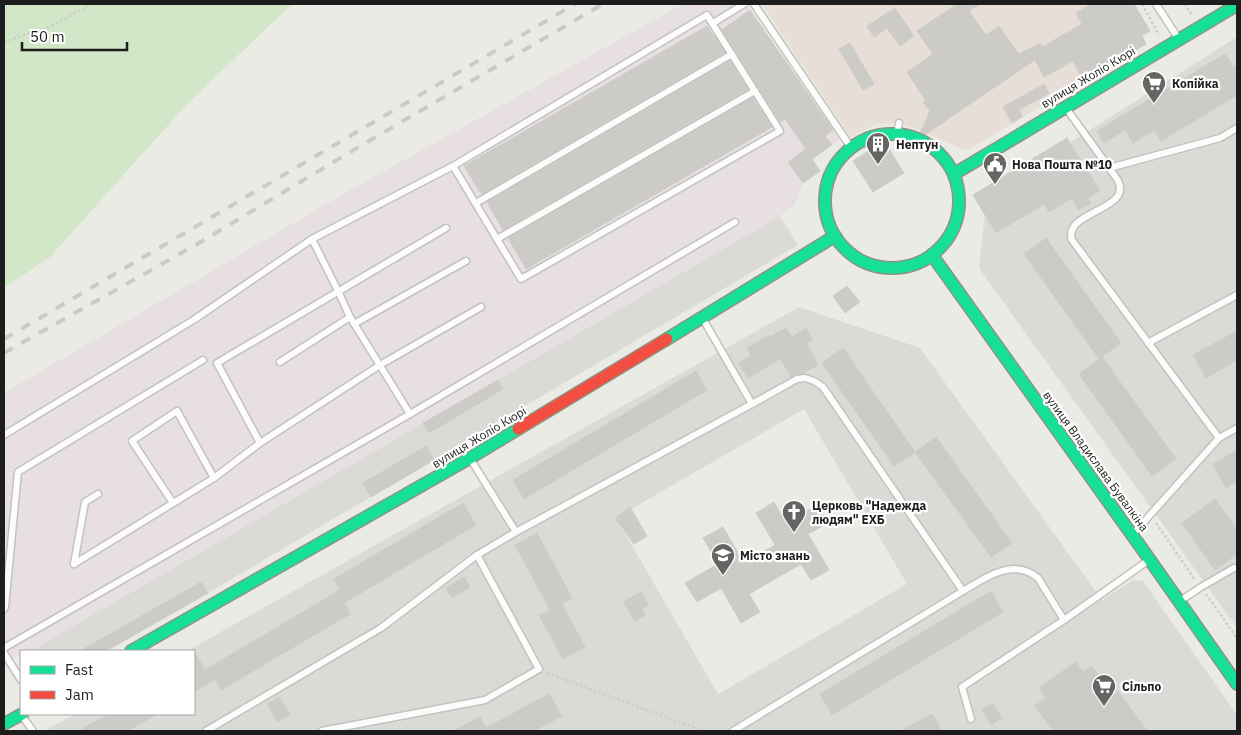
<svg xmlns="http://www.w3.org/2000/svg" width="1241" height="735" viewBox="0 0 1241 735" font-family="'IBM Plex Sans',sans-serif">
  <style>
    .residential { fill: #dadad7; fill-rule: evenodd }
    .commercial { fill: #e8ded8 }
    .industrial { fill: #e8dfe3 }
    .grass { fill: #d2e7c7 }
    .building { fill: #cccbc7; stroke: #cecdc8 }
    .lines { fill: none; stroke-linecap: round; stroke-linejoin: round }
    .lane-casing { stroke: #c2c2c0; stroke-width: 9 }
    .fast-casing { stroke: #8f9480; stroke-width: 14 }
    .jam-casing { stroke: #8f9480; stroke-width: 14 }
    .path { stroke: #d4cbc6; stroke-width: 2.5; stroke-dasharray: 2.5 2.5; stroke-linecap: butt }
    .lane { stroke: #fcfcfb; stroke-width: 6 }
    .fast { stroke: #16e098; stroke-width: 11 }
    .jam { stroke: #f24e42; stroke-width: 11 }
    .rail { stroke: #cacac9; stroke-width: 4; stroke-dasharray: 10 10; stroke-linecap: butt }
    .labels { text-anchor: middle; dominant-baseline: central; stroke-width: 4.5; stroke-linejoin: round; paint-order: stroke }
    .street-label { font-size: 12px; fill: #1d1d1d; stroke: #fff }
    .poi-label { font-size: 12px; font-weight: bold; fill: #1d1d1d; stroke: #fff; text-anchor: start }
  </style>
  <rect width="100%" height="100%" fill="#ebebe6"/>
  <g class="residential">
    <path d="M1237,37V628L979,268L987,195Z"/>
    <path d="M780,216L798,245L208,593L106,651H30Z"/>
    <path d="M799,307L920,348L1102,600L1133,580L1143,581L1237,715V731H44L75,714H194V651H187ZM804,409L907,584L718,694L616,518Z"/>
  </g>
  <path class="commercial" d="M762,4H1134L1150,31L1142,36L1146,44L1023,117L970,149L964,150L921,131L899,123L877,124L850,137Z"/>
  <path class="industrial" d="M683,4H745L840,140L823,151L816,142L788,162L803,183L794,206L780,216L30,651H21V655L4,664V393L336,198Z"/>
  <path class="grass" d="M4,4H292L188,103L50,257L4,288Z"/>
  <g class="building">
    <path d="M957,4H980L969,11L986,35L999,26L1019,54L1040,43L1042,47L1082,24L1076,13L1091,4H1134L1150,31L1142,36L1146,44L1084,81L1073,61L1044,77L1035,60L917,140L930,111L923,102L926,101L907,72L933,54L917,31Z"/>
    <path d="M895,8L914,36L900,46L887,28L874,37L867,26Z"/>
    <path d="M750,10L833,130L825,136L832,145L812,159L820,171L803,183L788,162L806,149L785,119L780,122L722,30Z"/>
    <path d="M707,26L713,36L714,35L725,52L482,194L481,192H480L464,166Z"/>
    <path d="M850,43L874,84L863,90L839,49Z"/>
    <path d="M1225,54L1234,67L1237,65V95L1161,141L1154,130L1133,143L1125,130L1104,143L1097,131Z"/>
    <path d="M730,61L748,89L503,230L487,202Z"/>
    <path d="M1044,84L1049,93L1019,110L1022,117L1012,123L1003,107Z"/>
    <path d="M753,98L772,127L526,269L508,238Z"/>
    <path d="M1067,138L1100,191L1088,198L1091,203L1079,210L1072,198L1049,212L1044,204L996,233L973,195Z"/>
    <path d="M884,141L904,173L873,192L853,161Z"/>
    <path d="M1046,238L1121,343L1102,357L1176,459L1152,476L1079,374L1099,359L1024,254Z"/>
    <path d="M847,286L860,302L845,313L833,296Z"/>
    <path d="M786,328L792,337L806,328L813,340L807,343L818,365L804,373L796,374L791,377L780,359L748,378L738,363L751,356L747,348L769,335L770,337Z"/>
    <path d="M1237,331V360L1206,378L1193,355Z"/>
    <path d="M843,348L915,452L894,466L822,363Z"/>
    <path d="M696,371L707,390L524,499L513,480Z"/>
    <path d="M498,380L503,389L429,433L423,423Z"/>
    <path d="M936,437L1012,543L991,557L915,452Z"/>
    <path d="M426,446L434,460L371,497L363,483Z"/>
    <path d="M1237,450V482L1226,488L1213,464Z"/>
    <path d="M1215,499L1237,530V554L1215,570L1182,523Z"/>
    <path d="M774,502L786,523L817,505L828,523L808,534L829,570L811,580L801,564L749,594L760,612L741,623L721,588L697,602L685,583L718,564L703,538L723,527L744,563L775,545L756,513Z"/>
    <path d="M463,503L476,525L344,603L350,614L221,690L215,679L194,692V651L205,670L340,590L334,579Z"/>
    <path d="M630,507L647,536L634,544L615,518Z"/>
    <path d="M537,533L572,598L562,604L585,647L563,659L539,615L550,610L515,545Z"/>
    <path d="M464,577L470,587L452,598L446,588Z"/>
    <path d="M201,582L208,593L106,651H80Z"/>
    <path d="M991,591L1003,612L832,715L820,694Z"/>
    <path d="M641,592L649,605L642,609L645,615L635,621L623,602Z"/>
    <path d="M1076,662L1083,672L1092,666L1107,686L1112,683L1147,731H1053L1035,706L1046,698L1039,688Z"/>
    <path d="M549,694L562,716L534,731H454L480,717L486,728Z"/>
    <path d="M279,697L290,714L278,722L267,704Z"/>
    <path d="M993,703L1002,718L991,725L982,710Z"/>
    <path d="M108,714H157L128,731H79Z"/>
    <path d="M932,714L942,731H901Z"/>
  </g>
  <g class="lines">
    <g class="lane-casing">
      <g id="lane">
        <path d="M754,4L850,146"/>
        <path d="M1156,4L1178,38"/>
        <path d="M713,23L744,4"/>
        <path d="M1066,108L1117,179C1136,210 1062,211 1072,240L1219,438"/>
        <path d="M897,134L899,123"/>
        <path d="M1109,168L1220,138L1237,128"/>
        <path d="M476,203L732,54"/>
        <path d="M312,239L338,291L350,317L410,414"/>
        <path d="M497,239L755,91"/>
        <path d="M703,319L752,404"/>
        <path d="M354,324L466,261"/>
        <path d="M1148,343L1237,295"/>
        <path d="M280,362L350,317"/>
        <path d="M4,435L195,319L312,239L453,166L707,15L780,131L521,279L453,166"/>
        <path d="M260,443L217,363L446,228"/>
        <path d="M471,460L516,532"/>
        <path d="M173,503L132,441L177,411L214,478"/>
        <path d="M1133,534L1219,438L1237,428"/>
        <path d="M74,564L214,478L260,443L380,365L481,307"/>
        <path d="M74,564L85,502L98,494"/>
        <path d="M1180,601L1201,587L1234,568H1237"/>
        <path d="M4,609L5,607L18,472L203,360"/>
        <path d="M4,648L410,414L735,222"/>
        <path d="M4,653L21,680"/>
        <path d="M22,716L33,731"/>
        <path d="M971,719L962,687L1064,620L1149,560"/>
        <path d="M206,731L381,628L477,555L516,532L752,404L797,379L805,378L814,381L823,387L963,591"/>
        <path d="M322,731L485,700L539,669L477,555"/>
        <path d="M733,731L963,591C985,578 1013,557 1038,578L1064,620"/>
      </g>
    </g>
    <g class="fast-casing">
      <g id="fast">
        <circle cx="892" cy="201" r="67"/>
        <path d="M954,174L1237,5"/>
        <path d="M932,255L1150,560L1237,684"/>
        <path d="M667,339L835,236"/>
        <path d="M131,651L470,458L518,429"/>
        <path d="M4,724L22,714"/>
      </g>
    </g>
    <g class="jam-casing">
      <path id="jam" d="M518,429L667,339"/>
    </g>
    <g class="path">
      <path d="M1142,4L1159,35"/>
      <path d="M1184,4L1192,15"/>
      <path d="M4,42L51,26L92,4"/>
      <path d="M1156,523L1195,580"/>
      <path d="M1206,594L1237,638"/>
      <path d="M547,673L703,731"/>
    </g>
    <use href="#lane" class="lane"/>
    <use href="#fast" class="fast"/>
    <use href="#jam" class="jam"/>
    <g class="rail">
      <path d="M4,339L575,4"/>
      <path d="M4,353L199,243L362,145L603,4"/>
    </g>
  </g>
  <defs>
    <g id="supermarket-pin" transform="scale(1.25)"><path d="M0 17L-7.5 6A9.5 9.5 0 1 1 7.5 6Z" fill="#656563" stroke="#fff"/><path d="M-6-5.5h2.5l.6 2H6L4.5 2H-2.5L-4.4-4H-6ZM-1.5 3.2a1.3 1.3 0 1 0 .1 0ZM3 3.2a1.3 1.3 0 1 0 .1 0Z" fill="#fff"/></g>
    <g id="building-pin" transform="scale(1.25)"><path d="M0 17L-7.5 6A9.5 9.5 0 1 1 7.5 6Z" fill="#656563" stroke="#fff"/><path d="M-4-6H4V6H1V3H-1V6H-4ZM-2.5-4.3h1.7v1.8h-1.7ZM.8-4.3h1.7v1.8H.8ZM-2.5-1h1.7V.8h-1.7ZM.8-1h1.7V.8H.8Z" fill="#fff"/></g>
    <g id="civic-pin" transform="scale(1.25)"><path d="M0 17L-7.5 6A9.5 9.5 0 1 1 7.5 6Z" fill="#656563" stroke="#fff"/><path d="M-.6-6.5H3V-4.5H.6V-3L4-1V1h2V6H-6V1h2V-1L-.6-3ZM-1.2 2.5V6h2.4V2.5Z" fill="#fff"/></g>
    <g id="church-pin" transform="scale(1.25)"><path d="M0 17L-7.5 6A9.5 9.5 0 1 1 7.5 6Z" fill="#656563" stroke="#fff"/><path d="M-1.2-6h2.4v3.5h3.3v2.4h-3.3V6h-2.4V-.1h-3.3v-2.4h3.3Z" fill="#fff"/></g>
    <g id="school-pin" transform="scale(1.25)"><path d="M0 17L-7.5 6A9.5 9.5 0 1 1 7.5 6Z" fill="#656563" stroke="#fff"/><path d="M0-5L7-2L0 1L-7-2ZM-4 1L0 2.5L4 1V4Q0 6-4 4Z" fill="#fff"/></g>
  </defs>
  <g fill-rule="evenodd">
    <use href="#supermarket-pin" x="1154" y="83"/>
    <use href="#building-pin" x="878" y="144"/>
    <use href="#civic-pin" x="995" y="164"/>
    <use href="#church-pin" x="794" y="512"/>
    <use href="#school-pin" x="723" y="555"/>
    <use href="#supermarket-pin" x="1104" y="686"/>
  </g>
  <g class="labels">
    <g class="street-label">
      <text transform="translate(1088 77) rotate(-31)">вулиця Жоліо Кюрі</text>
      <text transform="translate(479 437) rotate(-31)">вулиця Жоліо Кюрі</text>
      <text transform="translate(1096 461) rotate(54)">вулиця Владислава Бувалкіна</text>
    </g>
    <g class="poi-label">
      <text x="1172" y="83">Копійка</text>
      <text x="896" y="144">Нептун</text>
      <text x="1012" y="164">Нова Пошта №10</text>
      <text x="812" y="505">Церковь "Надежда<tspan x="812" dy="14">людям" ЕХБ</tspan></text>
      <text x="740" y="555">Місто знань</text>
      <text x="1122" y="686">Сільпо</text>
    </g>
  </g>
  <rect width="1241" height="735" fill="none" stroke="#1d1d1d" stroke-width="10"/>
  <rect x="20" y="650" width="175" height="65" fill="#ffffff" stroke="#a5a5a5"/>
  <rect x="30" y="666" width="25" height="8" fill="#16e098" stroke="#a5a5a5"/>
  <text x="65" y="675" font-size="15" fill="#1d1d1d">Fast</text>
  <rect x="30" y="691" width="25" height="8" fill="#f24e42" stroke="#a5a5a5"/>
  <text x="65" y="700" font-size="15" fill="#1d1d1d">Jam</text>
  <path d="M22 42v8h105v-8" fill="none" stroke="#1d1d1d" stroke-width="2.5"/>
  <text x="30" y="42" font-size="15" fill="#1d1d1d" stroke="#ffffff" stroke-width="4" paint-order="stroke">50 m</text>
</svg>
